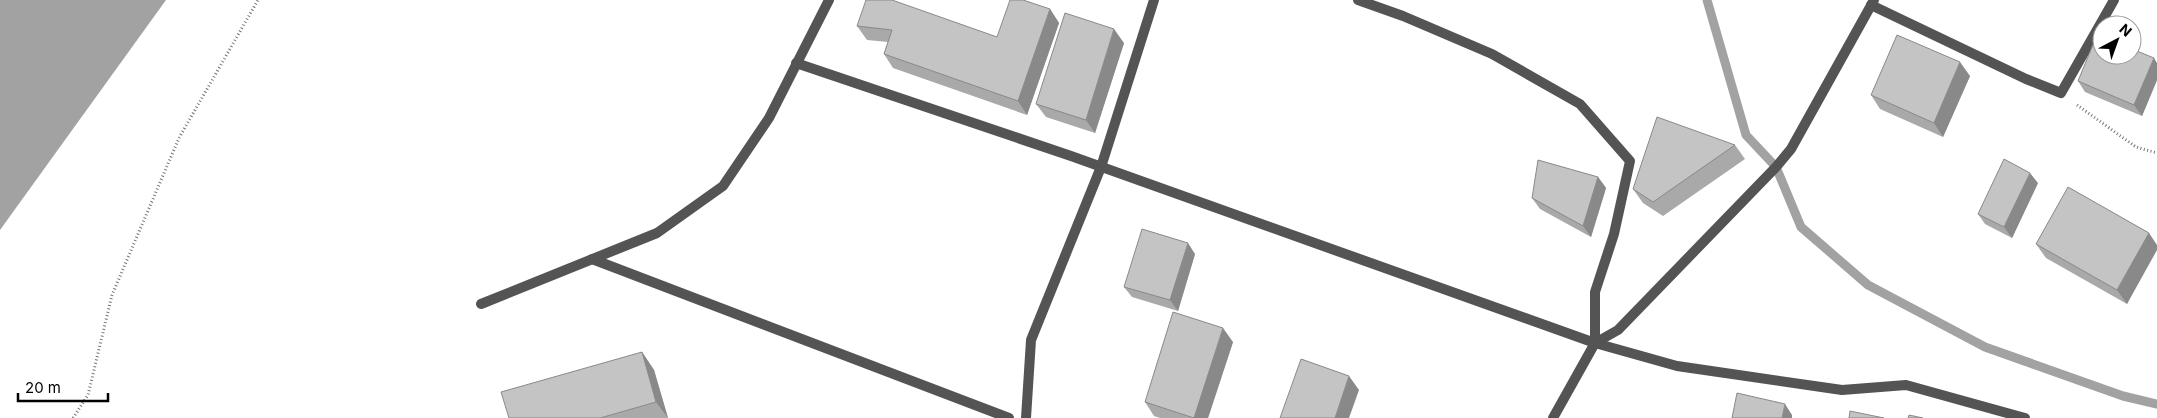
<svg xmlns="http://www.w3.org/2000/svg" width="2157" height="418" viewBox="0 0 2157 418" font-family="Inter,sans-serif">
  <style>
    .water { fill: #a2a2a2 }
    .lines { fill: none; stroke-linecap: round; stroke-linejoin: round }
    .stream { stroke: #a2a2a2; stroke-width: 9 }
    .path { stroke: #767676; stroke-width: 3; stroke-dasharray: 1 2.5; stroke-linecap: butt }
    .lane { stroke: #545454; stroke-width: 10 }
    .street { stroke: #545454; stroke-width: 10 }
    .wall { fill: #a9a9a9 }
    .shaded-wall { fill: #898989 }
    .building { fill: #c4c4c4; stroke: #898989 }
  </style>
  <rect width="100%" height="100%" fill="#fff"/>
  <path class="water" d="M0,0H166L0,230Z"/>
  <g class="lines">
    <path class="stream" d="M1707,0L1746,135L1776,167L1801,227L1868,285L1985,347L2123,396L2157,404"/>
    <g class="path">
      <path d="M2077,105L2136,147L2157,153"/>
      <path d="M73,418L88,395L112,295L179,138L258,0"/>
    </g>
    <g class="lane">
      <path d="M1358,0L1403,16L1492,54L1580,104L1630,161L1614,234L1595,292V343"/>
      <path d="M1871,5L2026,79L2061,93L2114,0"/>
      <path d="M796,63L1071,156L1595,343L1677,366L1842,390L1906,385L2025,418"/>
      <path d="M592,259L1009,418"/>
      <path d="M1026,418L1031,340L1101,167L1154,0"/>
    </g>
    <g class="street">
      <path d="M481,304L657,233L723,186L769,118L829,0"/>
      <path d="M1553,418L1595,343L1618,330L1776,167L1791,149L1874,0"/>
    </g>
  </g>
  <g class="wall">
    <path d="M1050,9L1059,23L1027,115L893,68L884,54L888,42L867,40L857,26L997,37Z"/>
    <path d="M1124,43L1095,133L1046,117L1036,104Z"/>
    <path d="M2157,63V80L2142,116L2085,92L2078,81Z"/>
    <path d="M1970,76L1943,137L1880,109L1871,95Z"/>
    <path d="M1735,145L1745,159L1663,216L1643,203L1633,189Z"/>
    <path d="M1598,177L1606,188L1591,237L1540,209L1532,198Z"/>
    <path d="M2038,183L2012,238L1985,224L1978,214Z"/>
    <path d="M2149,233L2127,304L2046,258L2036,244Z"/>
    <path d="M1195,254L1178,311L1132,297L1124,287Z"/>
    <path d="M1233,342L1208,418H1160L1154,416L1145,402Z"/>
    <path d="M642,352L654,370L668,418H509Z"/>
  </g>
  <g class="shaded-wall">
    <path d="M1050,9L1059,23L1027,115L1018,101Z"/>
    <path d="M1114,29L1124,43L1095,133L1086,120Z"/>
    <path d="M2154,58L2157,63V80L2142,116L2134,105Z"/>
    <path d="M1960,62L1970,76L1943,137L1934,123Z"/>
    <path d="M2030,173L2038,183L2012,238L2004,227Z"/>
    <path d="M1598,177L1606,188L1591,237L1583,226Z"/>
    <path d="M2149,233L2157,245V250L2127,304L2117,290Z"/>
    <path d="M1188,243L1195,254L1178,311L1170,300Z"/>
    <path d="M1223,328L1233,342L1208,418H1194Z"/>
    <path d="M642,352L654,370L668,418L656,402Z"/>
    <path d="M1349,376L1359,390L1349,418H1335Z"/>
    <path d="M1785,404L1792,415V418H1782Z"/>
  </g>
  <g class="building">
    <path d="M866,0H892L997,37L1010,0H1023L1050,9L1018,101L884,54L892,30L857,26Z"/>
    <path d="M1065,13L1114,29L1086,120L1036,104Z"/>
    <path d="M1897,35L1960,62L1934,123L1871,95Z"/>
    <path d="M2097,35L2102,37V55H2132V49L2154,58L2134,105L2078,81Z"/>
    <path d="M1657,117L1735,145L1653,202L1633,189Z"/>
    <path d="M2004,159L2030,173L2004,227L1978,214Z"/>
    <path d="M1538,160L1598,177L1583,226L1532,198Z"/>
    <path d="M2068,187L2149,233L2117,290L2036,244Z"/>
    <path d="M1142,229L1188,243L1170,300L1124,287Z"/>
    <path d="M1173,312L1223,328L1194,418L1145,402Z"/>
    <path d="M642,352L656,402L600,418H509L501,392Z"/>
    <path d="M1301,359L1349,376L1335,418H1280Z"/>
    <path d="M1737,393L1785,404L1782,418H1732Z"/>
    <path d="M1850,411L1884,418H1849Z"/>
    <path d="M1909,415L1923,418H1908Z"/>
  </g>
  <g transform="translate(2117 40) rotate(41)"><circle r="24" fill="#ffffff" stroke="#999999"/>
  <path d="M0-4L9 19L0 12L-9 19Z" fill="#000000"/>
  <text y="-8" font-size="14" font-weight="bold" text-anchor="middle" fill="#000000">N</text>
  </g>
  <path d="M18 393v8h90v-8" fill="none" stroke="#000000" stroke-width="2.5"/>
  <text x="25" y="393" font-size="15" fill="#000000" stroke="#ffffff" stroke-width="4" paint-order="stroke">20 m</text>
</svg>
